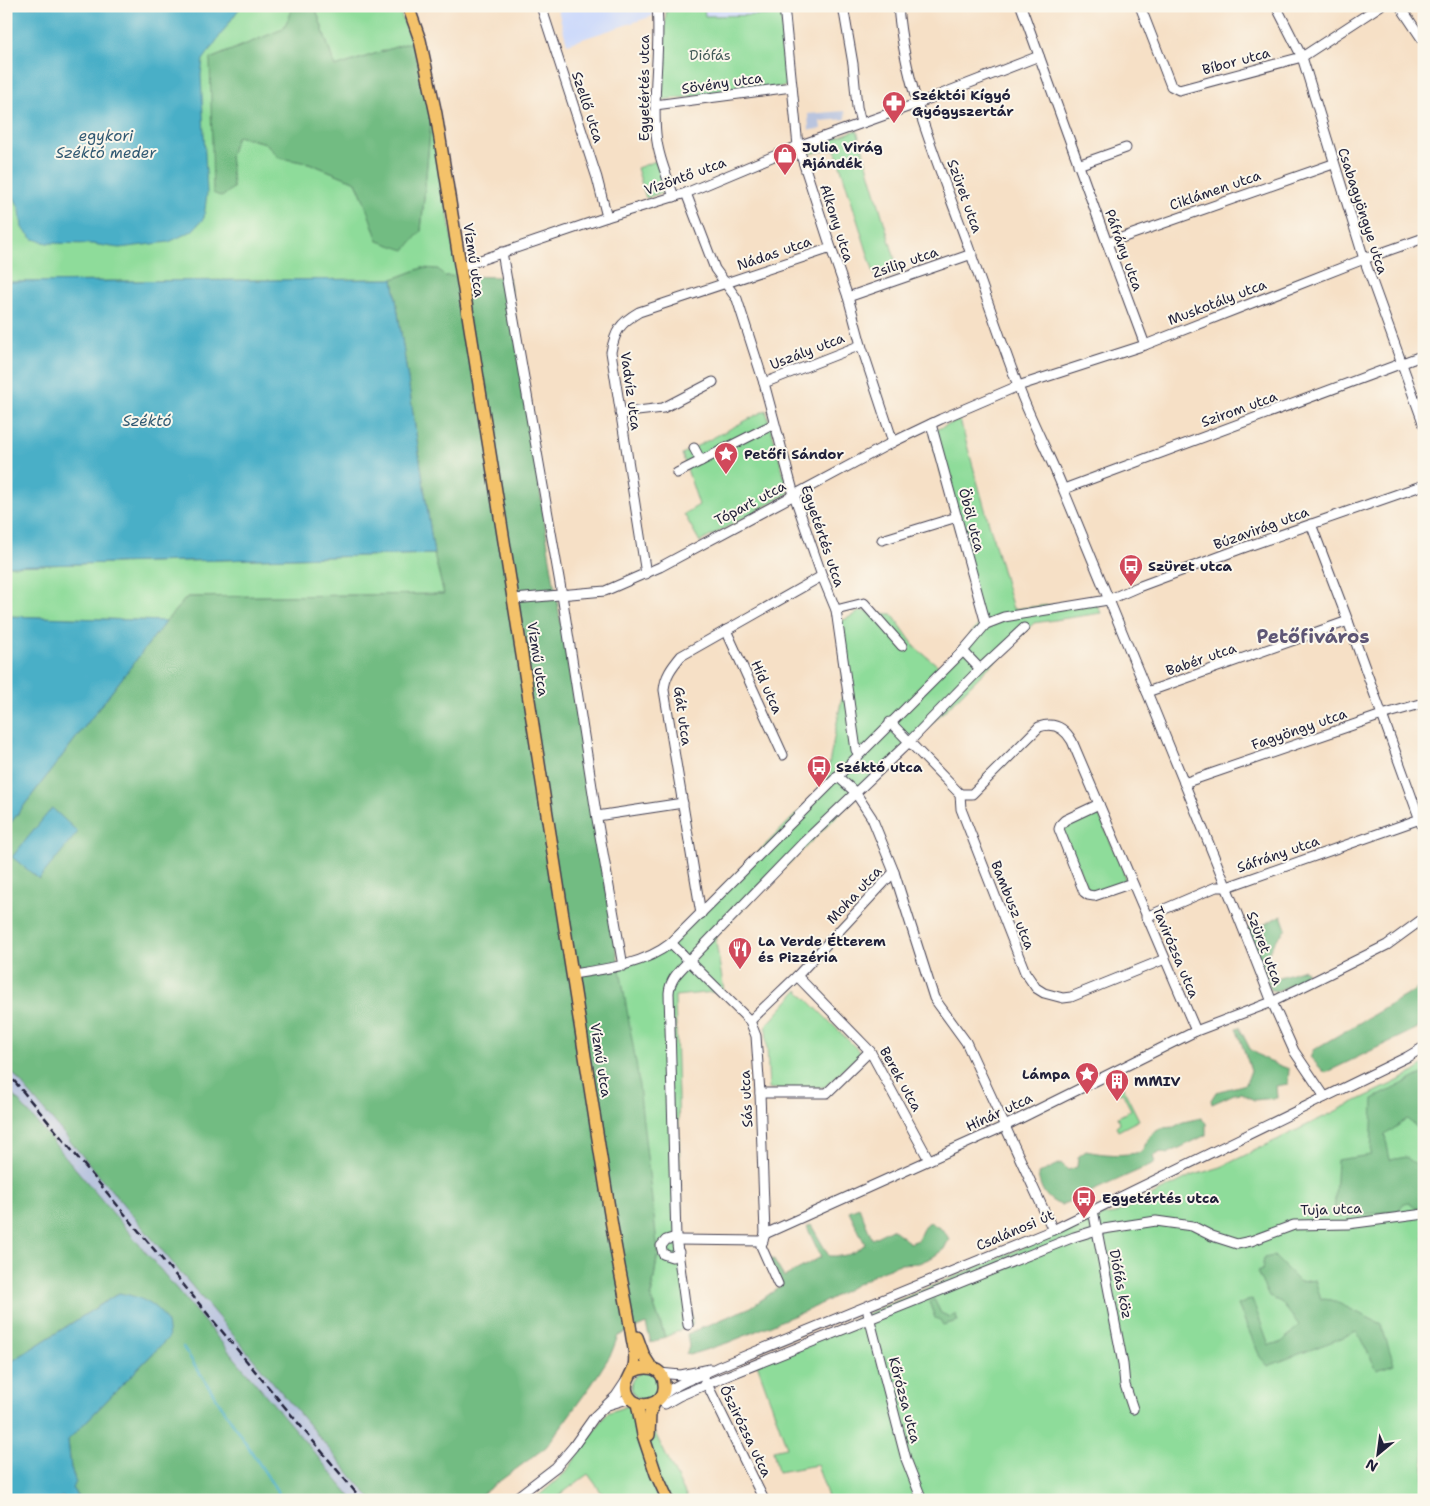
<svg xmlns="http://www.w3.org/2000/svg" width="1430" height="1506" viewBox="0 0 1430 1506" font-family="'Shantell Sans',sans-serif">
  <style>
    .built { fill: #cedafa }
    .industrial { fill: #b9c4de }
    .green { fill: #8edc9a; stroke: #587f6a }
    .forest { fill: #72bc82; stroke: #4a6f5e }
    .water { fill: #48afc7; stroke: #356881 }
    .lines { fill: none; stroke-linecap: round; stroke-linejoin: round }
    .stream { stroke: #48afc7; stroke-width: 2.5 }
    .minor-casing { stroke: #423e50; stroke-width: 11 }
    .major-casing { stroke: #423e50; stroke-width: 14 }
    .minor { stroke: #fff; stroke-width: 9 }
    .major { stroke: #f4c26a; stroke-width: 11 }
    .rail { stroke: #22223b; stroke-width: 2.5; stroke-dasharray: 8 4; stroke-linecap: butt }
    .labels { text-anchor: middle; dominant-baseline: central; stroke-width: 4; stroke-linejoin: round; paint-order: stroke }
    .park-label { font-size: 14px; fill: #425a58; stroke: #fbf7ec }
    .street-label { font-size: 14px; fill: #22223b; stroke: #fbf7ec }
    .poi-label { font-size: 14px; font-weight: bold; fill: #22223b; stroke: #fbf7ec; text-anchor: start }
    .water-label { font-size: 15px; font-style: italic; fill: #315a73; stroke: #fbf7ec }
    .district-label { font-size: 19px; font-weight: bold; fill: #5e5675; stroke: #fbf7ec }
  </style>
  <rect width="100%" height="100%" fill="#fbf7ec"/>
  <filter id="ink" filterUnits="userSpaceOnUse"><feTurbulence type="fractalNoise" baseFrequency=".02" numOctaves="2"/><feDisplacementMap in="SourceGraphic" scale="10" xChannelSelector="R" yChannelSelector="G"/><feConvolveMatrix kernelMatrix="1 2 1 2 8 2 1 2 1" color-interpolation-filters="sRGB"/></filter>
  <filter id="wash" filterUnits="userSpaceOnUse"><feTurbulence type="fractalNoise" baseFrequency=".0096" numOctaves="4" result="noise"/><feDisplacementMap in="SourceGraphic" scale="20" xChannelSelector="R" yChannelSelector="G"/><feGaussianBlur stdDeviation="1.12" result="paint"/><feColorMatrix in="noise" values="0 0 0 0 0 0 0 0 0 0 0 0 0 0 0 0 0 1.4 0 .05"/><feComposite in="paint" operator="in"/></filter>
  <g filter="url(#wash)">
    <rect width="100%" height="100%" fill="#f6e0c6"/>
    <g class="built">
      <path d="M557,6H651L653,16L567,44Z"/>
      <path d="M704,6H779L781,15L705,16Z"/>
    </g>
    <g class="industrial">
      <path d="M845,111L846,119L820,121L821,129L809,130L808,114Z"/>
      <path d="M6,1065L372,1500H354L6,1086Z"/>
    </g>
    <g class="green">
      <path d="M6,6H289L292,13L283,29L210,59L233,188L230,155L237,136L266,143L280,158L309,163L356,182L363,198L421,231L432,109L458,278L445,276L422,268L393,279L6,282Z"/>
      <path d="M315,6H398L411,42L335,67Z"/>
      <path d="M696,6H704L705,16L781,15L789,86L660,100L666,11Z"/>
      <path d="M857,130L899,273L876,280L835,149L808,154L806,148Z"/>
      <path d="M656,161L666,191L646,198L637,168Z"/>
      <path d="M766,410L789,493L700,542L684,514L699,505L682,454Z"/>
      <path d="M960,420L1013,609L1095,600L1101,613L1034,623L715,936L724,991L675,996L683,1266L693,1325L665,1337L651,1297L658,1252L618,964L649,953L668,943L825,785L844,686L838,623L861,611L892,614L916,648L941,668L981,622L930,432Z"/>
      <path d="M434,554L444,594L187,597L166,621L6,616V566Z"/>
      <path d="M1095,811L1099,815L1124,873L1125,882L1096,893L1088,890L1063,831L1070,823Z"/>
      <path d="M798,990L861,1053L825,1087L769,1089L766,1026Z"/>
      <path d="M1424,1065V1500H829L817,1465L778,1472L773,1450L787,1447L756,1361L1073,1226L1101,1218V1216L1115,1214L1191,1176L1221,1167L1408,1076Z"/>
      <path d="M1119,1080L1139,1120L1118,1131L1116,1127L1120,1124L1118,1117L1131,1110L1122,1092L1119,1093L1113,1083Z"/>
      <circle cx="645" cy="1386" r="14"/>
      <path d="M627,1406L636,1411L645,1441L655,1433L688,1500H607L588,1474L553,1500H534L566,1472L607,1413Z"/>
    </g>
    <g class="forest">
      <path d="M289,6H315L335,67L411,42L432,109L421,231L405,250L378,241L363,198L356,182L309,163L279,158L266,143L237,136L230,155L233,188L222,197L213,193L210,59L283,29L291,13Z"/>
      <path d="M422,268L438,269L445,276L509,277L550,559L637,1069L658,1252L651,1297L665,1337L651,1343L646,1324L618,1336L611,1354L592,1384L546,1447L474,1500H372L6,1065V829L166,621L187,597L444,594L434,554L393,279Z"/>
      <path d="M1281,915L1286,929C1270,947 1261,956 1274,979L1304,969L1308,977L1277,991L1271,990L1247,930L1250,926L1260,927Z"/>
      <path d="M1424,985V1025L1325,1073L1310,1057L1313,1050Z"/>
      <path d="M1239,1027L1250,1049L1268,1061L1289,1069L1288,1084L1276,1086L1277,1098L1254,1100L1241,1093L1234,1094L1212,1104L1211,1100L1216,1092L1246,1084L1251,1070L1236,1028Z"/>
      <path d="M1424,1074V1133L1407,1119L1385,1135L1390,1160L1406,1157L1419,1167L1424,1168V1207H1415L1409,1202L1404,1203L1398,1211L1334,1217L1337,1160L1371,1155L1373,1099L1420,1075Z"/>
      <path d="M6,1086L354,1500H80L72,1488L74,1476L71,1469L68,1440L169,1337L119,1293L6,1365Z"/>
      <path d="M1201,1118L1206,1123V1135L1167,1154L1161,1152L1153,1156L1155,1163L1061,1205C1046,1200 1040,1189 1038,1174L1061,1163L1068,1170L1077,1167L1078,1157L1086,1151C1104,1155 1124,1156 1141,1152L1151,1135L1161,1128L1174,1127L1183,1122Z"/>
      <path d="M859,1207L872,1239L892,1229L910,1243L918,1240L924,1226L930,1222L944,1231L949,1239L944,1249L933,1257L919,1263L900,1264L881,1271L815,1307L727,1343L689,1355L686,1354L689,1347L687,1334L751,1307L781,1286L769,1260L773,1259L784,1277L821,1257L807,1227L811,1225L829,1256C846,1256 851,1256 865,1244L849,1211Z"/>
      <path d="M1274,1256L1300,1282L1315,1280L1321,1299L1332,1300L1381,1324L1394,1364L1377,1370L1357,1332L1268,1366L1260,1357L1238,1305L1252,1299L1269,1345L1282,1342L1299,1325L1281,1302L1269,1297L1257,1272L1262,1270L1264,1258Z"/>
      <path d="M934,1299L941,1313L950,1317L955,1314L958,1321L943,1325L940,1320L935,1318L929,1302Z"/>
    </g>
    <g class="water">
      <path d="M6,6H241L203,60L201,75L207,193L204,218L192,231L169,242L119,248L92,244L47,243L33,239L22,228L20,210L14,197L6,193Z"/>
      <path d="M393,279L434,554L6,566V282Z"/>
      <path d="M6,616L166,621L6,829Z"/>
      <path d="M52,808L78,832L39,879L12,857Z"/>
      <path d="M119,1293C137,1296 157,1303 166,1321C168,1325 168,1332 169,1337L68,1440L71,1469L76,1482L72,1488L80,1500H65L63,1497L52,1500H6V1365Z"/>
    </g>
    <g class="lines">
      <path class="stream" d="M183,1347L283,1500"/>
    </g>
  </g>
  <g filter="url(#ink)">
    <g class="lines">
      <g class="minor-casing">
        <g id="minor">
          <path d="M541,6L597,178L607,217"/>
          <path d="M657,6C661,49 652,92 656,134C658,156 667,176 674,197"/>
          <path d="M784,6L798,146L831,248L848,297L861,345L893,442"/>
          <path d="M843,6L853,64L857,107L861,123"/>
          <path d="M898,6C905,94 943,174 972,257C987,299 1001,341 1017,383C1030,420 1050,455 1064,491C1134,661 1205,830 1272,1002L1294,1051L1325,1097"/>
          <path d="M1021,6L1107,243L1145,345"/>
          <path d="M1140,6L1171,86L1179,90L1302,57L1380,6"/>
          <path d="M1276,6L1302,57L1364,259L1424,425"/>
          <path d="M1400,6L1424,42"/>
          <path d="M655,105L792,87"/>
          <path d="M1078,165L1126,148"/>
          <path d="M686,193L715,269L737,299L764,383L794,495L822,576L836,610L856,750L859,754"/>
          <path d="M1107,243L1333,164"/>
          <path d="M502,252L562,595L597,819L623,966"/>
          <path d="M460,267L607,217L686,193L798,146L916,104L1039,56"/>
          <path d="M848,297L972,254"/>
          <path d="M764,383L861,345"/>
          <path d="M620,413L663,408L713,382"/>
          <path d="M931,424L986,624"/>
          <path d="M694,448L701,461"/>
          <path d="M677,473L774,424"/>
          <path d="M1064,489L1424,355"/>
          <path d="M1311,524L1348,621L1424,831"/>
          <path d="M882,540L957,517"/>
          <path d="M646,574L611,352C615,331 620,323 639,312L831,248"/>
          <path d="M514,599L605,591L660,567L893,442L941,419L1018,386L1145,345L1364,259L1424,238"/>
          <path d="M836,610L864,603L902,646"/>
          <path d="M726,630L783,755"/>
          <path d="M963,651L980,669"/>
          <path d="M1147,692L1348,621"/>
          <path d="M890,722L960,794L961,809L1025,972L1036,988L1044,993L1063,998L1071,997L1165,959"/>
          <path d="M837,776L855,792L872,818L894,872L934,998L966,1042L1053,1230"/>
          <path d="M1184,783L1382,715L1424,703"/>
          <path d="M960,794H972L1039,727C1053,722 1064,727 1072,741L1196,1031"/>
          <path d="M1099,804L1065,820L1061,824L1059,829L1084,892L1088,895L1094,896L1132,883"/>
          <path d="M597,816L683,803"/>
          <path d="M701,914L664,690C665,676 672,667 681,656L822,576"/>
          <path d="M1146,917L1216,887H1227L1420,819"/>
          <path d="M671,943L750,1021L756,1036L760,1093L765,1234L761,1246L778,1284"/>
          <path d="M572,974C606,969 643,965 671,943L963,651L986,624L1004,617L1108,600L1138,587L1240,549L1424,485"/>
          <path d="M797,976L870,1051L929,1160"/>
          <path d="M750,1021L797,976L894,872"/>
          <path d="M760,1093H827L870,1051"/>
          <path d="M1093,1210L1123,1364L1125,1385L1133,1409"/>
          <path d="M765,1234L1005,1126L1196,1031L1272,1002L1387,945L1424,918"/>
          <path d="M676,1237L666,1240L661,1246L663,1254L672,1257L679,1252"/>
          <path d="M677,1240L763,1241"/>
          <path d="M868,1313L906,1459L922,1500"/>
          <path d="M688,1325L676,1237L669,993C670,979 679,971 689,961L804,842L909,742L980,669L1024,628"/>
          <path d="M659,1373L681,1375L710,1369"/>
          <path d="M705,1380L764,1500"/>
          <path d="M662,1396C677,1382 699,1377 718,1367L1053,1230L1407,1057L1424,1047"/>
          <path d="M665,1404L679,1396L707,1384L1074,1237L1097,1230L1156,1221L1192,1226L1212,1236L1237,1244L1251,1241L1294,1225L1348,1224L1424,1214"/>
          <path d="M608,1405L631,1398"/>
          <path d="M513,1500L556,1467L573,1447L595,1416L616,1396L626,1381"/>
        </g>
      </g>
      <g class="major-casing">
        <g id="major">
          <path d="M408,6L420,40L436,114C461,276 488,437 513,598C538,755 562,912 587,1069C597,1131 606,1193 617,1255C622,1283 628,1310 632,1338C634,1347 636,1357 634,1366C632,1375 624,1381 627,1392C634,1413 667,1406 664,1384C663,1366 645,1365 632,1372"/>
          <path d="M637,1337L644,1356L651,1367"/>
          <path d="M637,1403L643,1435L656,1474L668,1500"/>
          <path d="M649,1435L650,1414L654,1403"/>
        </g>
      </g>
      <use href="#minor" class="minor"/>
      <use href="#major" class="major"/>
      <path class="rail" d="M6,1071L362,1500"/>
    </g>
  </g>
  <defs>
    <g id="pharmacy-pin" transform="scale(1.25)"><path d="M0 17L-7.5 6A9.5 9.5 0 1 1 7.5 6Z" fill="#d1495b" stroke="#fbf7ec"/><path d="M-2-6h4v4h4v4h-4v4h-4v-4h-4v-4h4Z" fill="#fff"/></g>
    <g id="shop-pin" transform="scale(1.25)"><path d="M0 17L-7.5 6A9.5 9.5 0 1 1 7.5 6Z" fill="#d1495b" stroke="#fbf7ec"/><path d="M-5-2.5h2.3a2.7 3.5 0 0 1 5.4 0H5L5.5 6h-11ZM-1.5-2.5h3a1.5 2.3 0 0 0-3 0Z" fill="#fff"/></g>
    <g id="sight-pin" transform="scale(1.25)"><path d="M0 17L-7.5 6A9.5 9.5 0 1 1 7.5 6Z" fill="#d1495b" stroke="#fbf7ec"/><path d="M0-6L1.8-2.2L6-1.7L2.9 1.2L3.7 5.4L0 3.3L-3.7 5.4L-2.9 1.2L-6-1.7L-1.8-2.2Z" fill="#fff"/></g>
    <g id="bus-pin" transform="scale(1.25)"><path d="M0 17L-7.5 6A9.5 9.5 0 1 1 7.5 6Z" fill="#d1495b" stroke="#fbf7ec"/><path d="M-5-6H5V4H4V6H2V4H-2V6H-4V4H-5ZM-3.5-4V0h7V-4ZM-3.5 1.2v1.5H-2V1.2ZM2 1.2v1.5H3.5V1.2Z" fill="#fff"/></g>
    <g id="restaurant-pin" transform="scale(1.25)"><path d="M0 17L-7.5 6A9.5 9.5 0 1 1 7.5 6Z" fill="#d1495b" stroke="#fbf7ec"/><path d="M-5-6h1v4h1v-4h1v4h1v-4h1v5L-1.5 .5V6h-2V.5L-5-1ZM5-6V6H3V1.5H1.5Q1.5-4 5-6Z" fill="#fff"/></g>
    <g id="building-pin" transform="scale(1.25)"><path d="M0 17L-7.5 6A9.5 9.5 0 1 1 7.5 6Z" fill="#d1495b" stroke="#fbf7ec"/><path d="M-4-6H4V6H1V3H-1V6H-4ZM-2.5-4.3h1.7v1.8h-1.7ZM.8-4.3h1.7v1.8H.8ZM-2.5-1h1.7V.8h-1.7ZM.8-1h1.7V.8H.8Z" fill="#fff"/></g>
  </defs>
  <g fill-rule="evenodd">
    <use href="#pharmacy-pin" x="894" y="103"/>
    <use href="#shop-pin" x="785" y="155"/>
    <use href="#sight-pin" x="726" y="454"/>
    <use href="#bus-pin" x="1131" y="566"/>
    <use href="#bus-pin" x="819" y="767"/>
    <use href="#restaurant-pin" x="740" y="949"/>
    <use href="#sight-pin" x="1087" y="1074"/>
    <use href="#building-pin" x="1117" y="1081"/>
    <use href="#bus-pin" x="1084" y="1198"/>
  </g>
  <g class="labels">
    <g class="park-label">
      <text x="710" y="55">Diófás</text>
    </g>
    <g class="street-label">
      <text transform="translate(1236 61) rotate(-15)">Bíbor utca</text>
      <text transform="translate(722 83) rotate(-8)">Sövény utca</text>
      <text transform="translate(644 88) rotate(-90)">Egyetértés utca</text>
      <text transform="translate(588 107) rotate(72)">Szellő utca</text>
      <text transform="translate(685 176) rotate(-20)">Vízöntő utca</text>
      <text transform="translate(1215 190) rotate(-19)">Ciklámen utca</text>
      <text transform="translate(965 196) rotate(70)">Szüret utca</text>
      <text transform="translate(1363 211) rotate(72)">Csabagyöngye utca</text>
      <text transform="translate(837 223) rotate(72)">Alkony utca</text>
      <text transform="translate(1124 250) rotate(70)">Páfrány utca</text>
      <text transform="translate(774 253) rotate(-19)">Nádas utca</text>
      <text transform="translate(474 260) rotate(81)">Vízmű utca</text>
      <text transform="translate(905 262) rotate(-19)">Zsilip utca</text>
      <text transform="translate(1217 302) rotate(-21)">Muskotály utca</text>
      <text transform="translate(807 351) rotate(-21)">Uszály utca</text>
      <text transform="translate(631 391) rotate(82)">Vadvíz utca</text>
      <text transform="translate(1239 409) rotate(-20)">Szirom utca</text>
      <text transform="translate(750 503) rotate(-28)">Tópart utca</text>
      <text transform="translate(972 520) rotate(75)">Öböl utca</text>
      <text transform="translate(1261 528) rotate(-20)">Búzavirág utca</text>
      <text transform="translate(823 536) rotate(71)">Egyetértés utca</text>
      <text transform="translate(538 659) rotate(81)">Vízmű utca</text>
      <text transform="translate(1201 659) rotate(-19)">Babér utca</text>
      <text transform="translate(767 687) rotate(66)">Híd utca</text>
      <text transform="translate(683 716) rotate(82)">Gát utca</text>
      <text transform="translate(1299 729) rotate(-19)">Fagyöngy utca</text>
      <text transform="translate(1278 854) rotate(-19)">Sáfrány utca</text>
      <text transform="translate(854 895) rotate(-47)">Moha utca</text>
      <text transform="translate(1013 905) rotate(68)">Bambusz utca</text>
      <text transform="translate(1265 948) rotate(69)">Szüret utca</text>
      <text transform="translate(1176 952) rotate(67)">Tavirózsa utca</text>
      <text transform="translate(601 1060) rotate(81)">Vízmű utca</text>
      <text transform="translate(901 1079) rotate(61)">Berek utca</text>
      <text transform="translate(746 1099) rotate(-93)">Sás utca</text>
      <text transform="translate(999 1112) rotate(-25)">Hínár utca</text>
      <text transform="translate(1331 1209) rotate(-2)">Tuja utca</text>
      <text transform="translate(1015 1230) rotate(-23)">Csalánosi út</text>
      <text transform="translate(1121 1284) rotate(79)">Diófás köz</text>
      <text transform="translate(905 1400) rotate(75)">Kőrózsa utca</text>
      <text transform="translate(746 1431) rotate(64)">Őszirózsa utca</text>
    </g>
    <g class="poi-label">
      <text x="912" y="95">Széktói Kígyó<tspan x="912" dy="16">Gyógyszertár</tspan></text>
      <text x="802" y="147">Julia Virág<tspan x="802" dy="16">Ajándék</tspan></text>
      <text x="744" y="454">Petőfi Sándor</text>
      <text x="1148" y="566">Szüret utca</text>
      <text x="836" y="767">Széktó utca</text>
      <text x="758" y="941">La Verde Étterem<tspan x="758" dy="16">és Pizzéria</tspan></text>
      <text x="1070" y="1074" text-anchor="end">Lámpa</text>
      <text x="1134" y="1081">MMIV</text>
      <text x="1102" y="1198">Egyetértés utca</text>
    </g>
    <g class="water-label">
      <text x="106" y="136">egykori<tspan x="106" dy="17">Széktó meder</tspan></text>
      <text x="147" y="421">Széktó</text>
    </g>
    <g class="district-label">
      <text x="1313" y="636">Petőfiváros</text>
    </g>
  </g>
  <rect width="1430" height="1506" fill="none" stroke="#fbf7ec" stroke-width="25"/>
  <g transform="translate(1378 1454) rotate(209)" stroke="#fbf7ec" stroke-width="4" paint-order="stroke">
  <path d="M0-4L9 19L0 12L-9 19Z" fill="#22223b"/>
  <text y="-8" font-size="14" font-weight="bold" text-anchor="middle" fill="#22223b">N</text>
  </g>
</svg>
